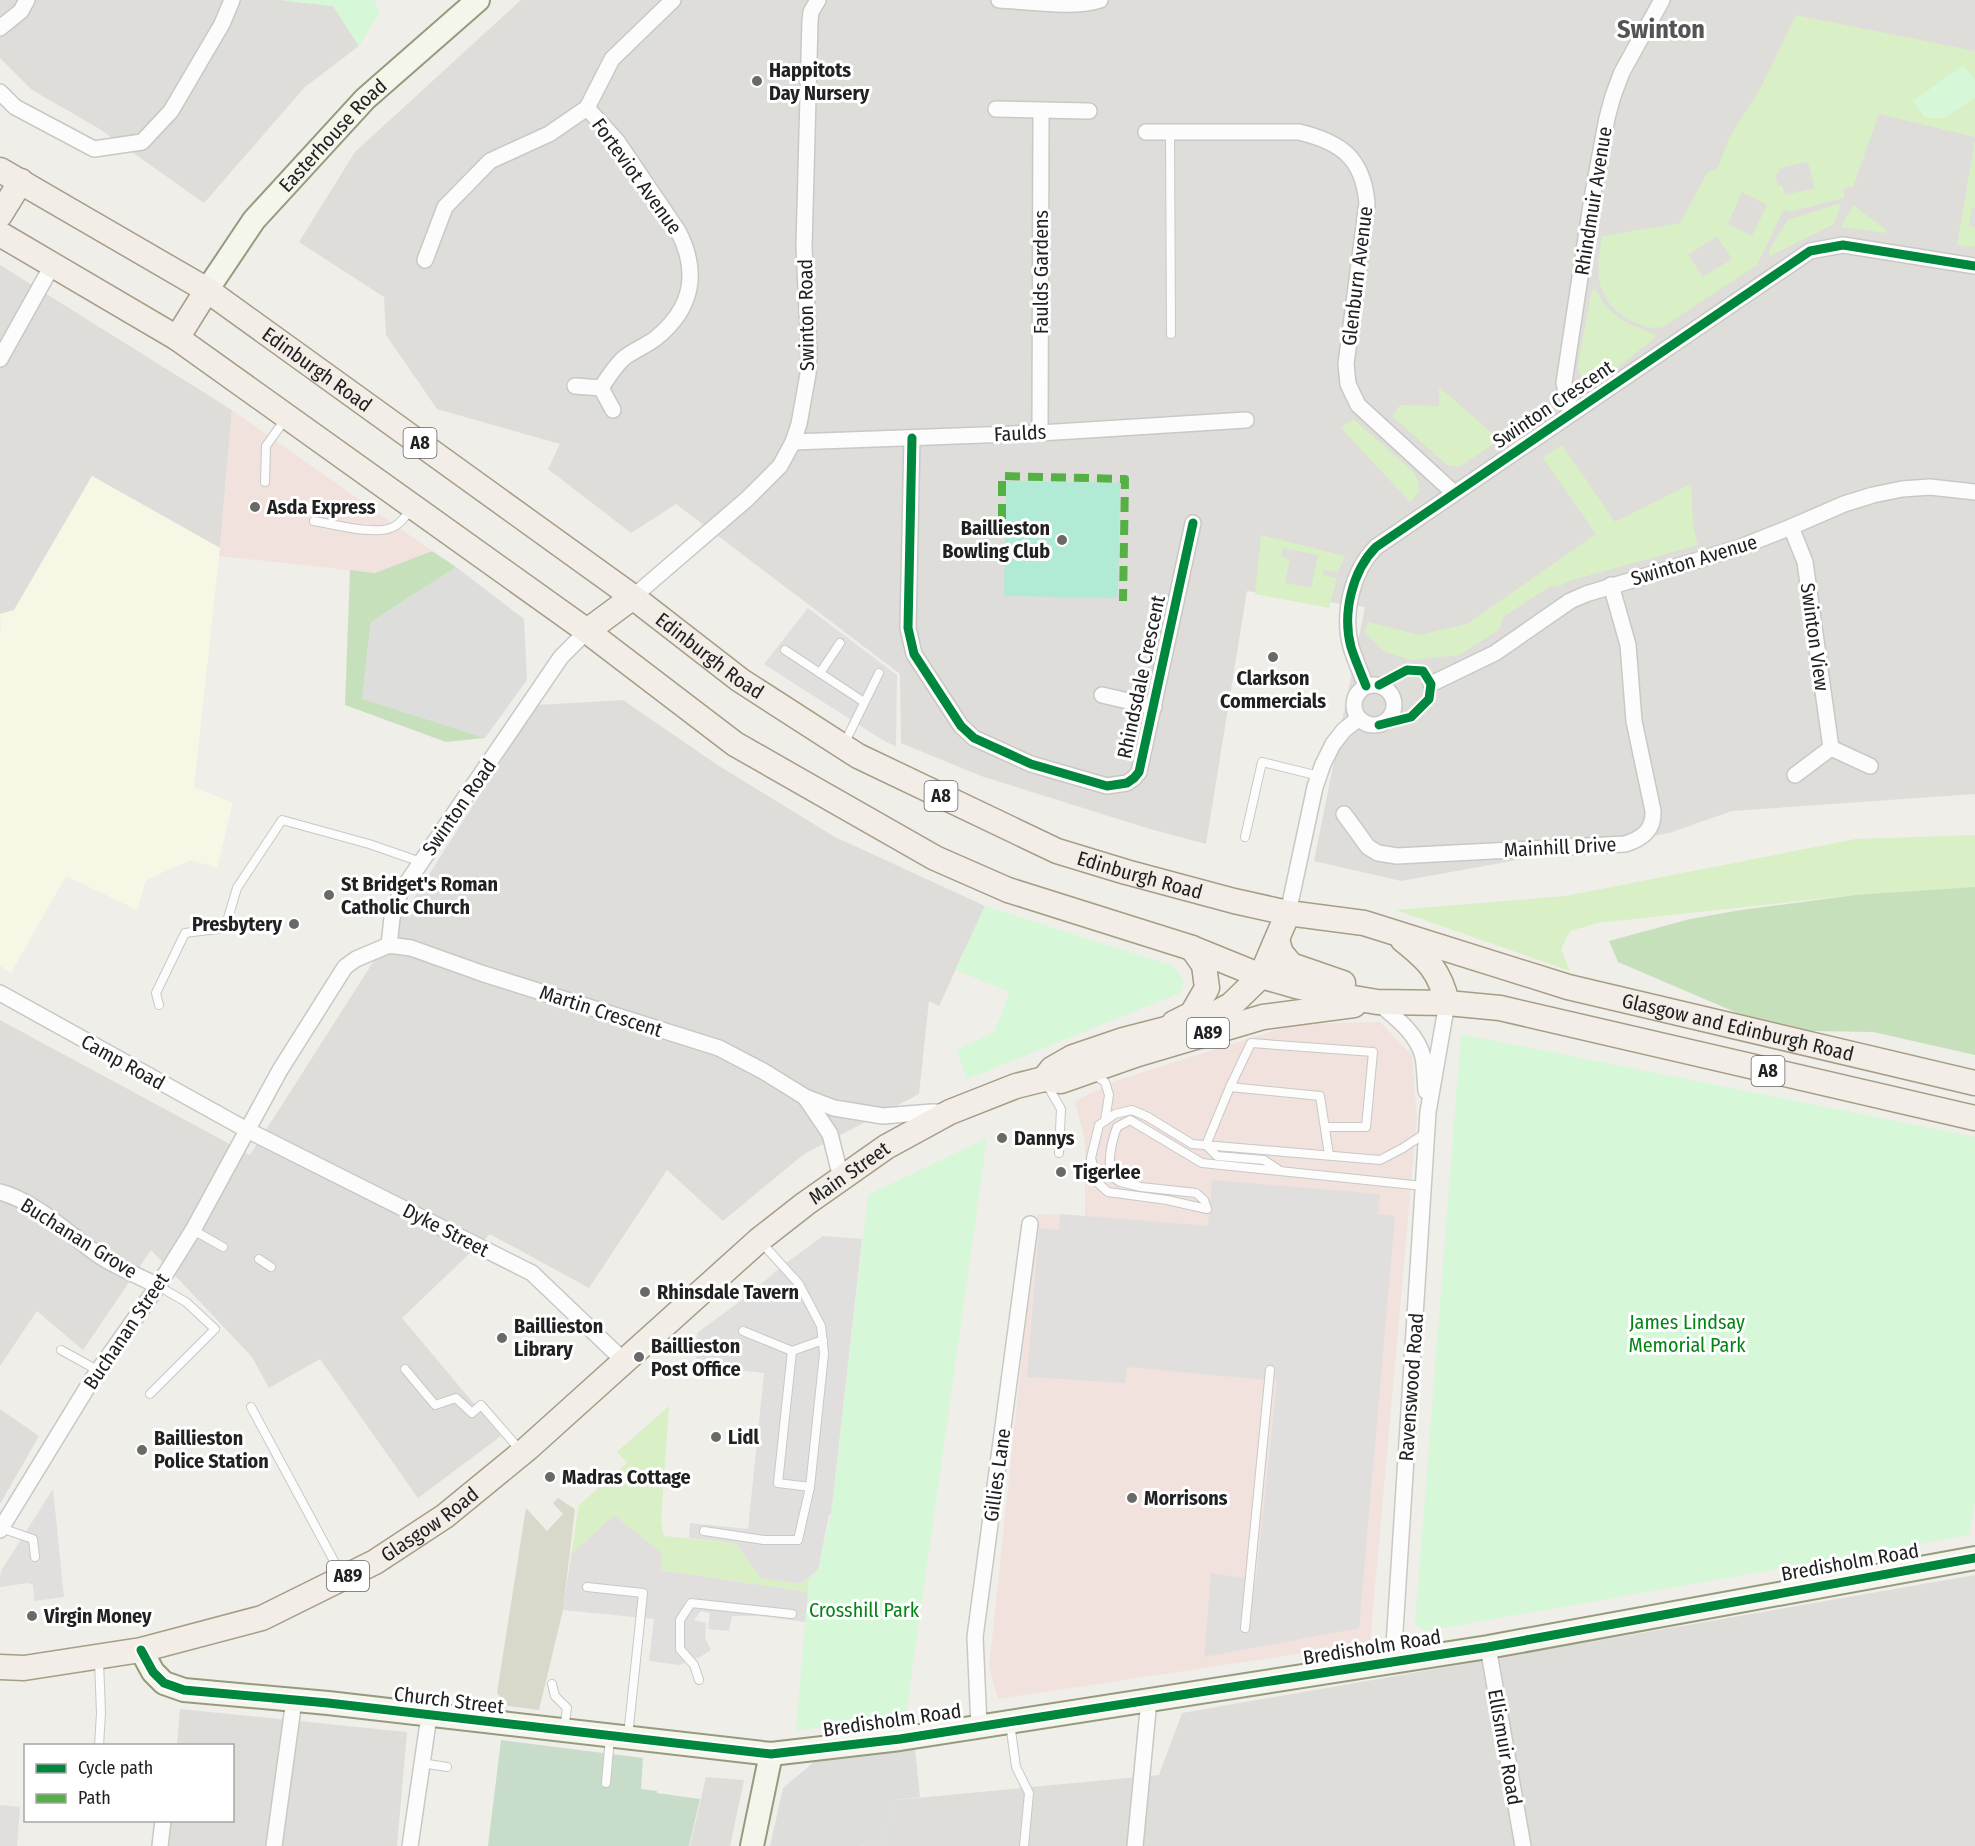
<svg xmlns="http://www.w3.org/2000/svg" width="1975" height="1846" viewBox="0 0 1975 1846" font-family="'Fira Sans Condensed',sans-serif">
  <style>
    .residential { fill: #deddda }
    .commercial { fill: #f1e2de }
    .education { fill: #f7f7e5 }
    .religious { fill: #dddddb }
    .construction { fill: #d8d9ca }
    .grass { fill: #d9efc6; fill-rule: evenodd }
    .forest { fill: #c7e0bc }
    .cemetery { fill: #c7dcc9 }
    .park { fill: #d6f7d8 }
    .pitch { fill: #b1ead5 }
    .parking { fill: #e0dfdd }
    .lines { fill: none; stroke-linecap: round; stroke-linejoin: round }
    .lane-casing { stroke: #c8c8c5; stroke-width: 10 }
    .street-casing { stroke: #c8c8c5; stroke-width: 18 }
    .secondary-casing { stroke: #969a7f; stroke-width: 26 }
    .primary-casing { stroke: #a69d85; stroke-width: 27 }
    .lane { stroke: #fdfcfc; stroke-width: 8 }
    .street { stroke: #fdfcfc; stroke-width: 15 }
    .secondary { stroke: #f4f5eb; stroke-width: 22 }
    .primary { stroke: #f2ede6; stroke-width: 24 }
    .quiet { stroke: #55b145; stroke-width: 8; stroke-dasharray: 15 8; stroke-linecap: butt }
    .cycleway-casing { stroke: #fff; stroke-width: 13 }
    .cycleway { stroke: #00873e; stroke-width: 9 }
    .poi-dot { fill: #696967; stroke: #fff; stroke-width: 2 }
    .labels { text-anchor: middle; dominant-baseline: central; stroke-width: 6; stroke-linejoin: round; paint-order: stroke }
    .shield { fill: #fff; stroke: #646464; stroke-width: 1.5 }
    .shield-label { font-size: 18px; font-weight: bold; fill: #212121 }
    .poi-label { font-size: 20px; font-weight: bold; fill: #212121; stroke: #fff; text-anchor: start }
    .street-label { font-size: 20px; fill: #212121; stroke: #fff }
    .park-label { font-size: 20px; fill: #038516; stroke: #fff }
    .district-label { font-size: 26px; font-weight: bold; fill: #545454; stroke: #fff }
  </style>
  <rect width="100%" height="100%" fill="#efeee9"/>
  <g class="residential">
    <path d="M0,0H280L333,6L359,46L305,87L204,203L98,128L32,90L0,58Z"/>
    <path d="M521,0H1975V794L1732,811L1669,833L1401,881L1314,861L1365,607L1247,591L1206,844L1150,829L981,776L901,743L900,674L676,504L631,533L548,469L560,444L437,409L386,335L384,297L299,242L355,152Z"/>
    <path d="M0,265L232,410L220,548L92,476L14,610L0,614Z"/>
    <path d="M623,700L716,764L835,837L985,906L939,1006L929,1001L919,1094L804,1154L723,1221L667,1170L589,1288L490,1234L402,1318L501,1436L418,1498L320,1359L269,1388L252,1357L151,1250L83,1350L37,1311L0,1366V1020L250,1155L537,705Z"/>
    <path d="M0,1409L39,1436L0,1504Z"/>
    <path d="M1975,1575V1846H861L882,1841L896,1800L1159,1775L1182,1713Z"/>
    <path d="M180,1709L407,1732L397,1846H168L170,1821L232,1820V1746L177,1745Z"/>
    <path d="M706,1777L744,1780L730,1846H690Z"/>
  </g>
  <g class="commercial">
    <path d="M232,410L432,551L375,573L219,556Z"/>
    <path d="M1380,1022L1412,1055L1417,1118L1370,1643L998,1699L989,1668L1037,1214L1085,1216V1140L1075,1101L1118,1080L1296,1024Z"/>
  </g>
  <path class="education" d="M92,476L220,548L194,787L233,803L217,868L191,860L146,880L137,910L66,876L11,973L0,966V635L1,632L0,614L14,610Z"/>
  <g class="religious">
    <path d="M456,567L524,619L527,680L485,738L362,700L371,622Z"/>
    <path d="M915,1748L920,1797L896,1800L882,1841L861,1846H770L783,1788L814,1762Z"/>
  </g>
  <path class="construction" d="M558,1498L575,1509L563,1610L539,1710L508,1706L497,1693L526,1508L547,1531L563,1514L553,1503Z"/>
  <g class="grass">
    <path d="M1796,15L1975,51V137L1879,114L1853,187L1844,188V198L1789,212L1784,209L1757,265L1663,327C1653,330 1645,326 1636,323C1630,321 1625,317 1620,313C1593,293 1597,265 1602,236L1680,223L1707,173L1718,168L1729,138L1760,89ZM1808,162L1815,188L1785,195L1782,185L1778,186L1775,174L1779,173V168ZM1742,192L1767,205L1752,236L1728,224ZM1717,236L1732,259L1703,277L1688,255Z"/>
    <path d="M1975,140V208H1972L1969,226L1975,227V247L1957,245Z"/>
    <path d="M1841,203L1834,224L1770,256L1769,250L1788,220Z"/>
    <path d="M1853,205L1885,229L1886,233L1841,227Z"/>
    <path d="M1592,289H1596C1607,316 1630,325 1655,334L1654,339C1640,349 1608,378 1593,379C1587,380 1584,377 1580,374L1578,365Z"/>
    <path d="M1439,387L1500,440L1459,467L1447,465L1392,416L1400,405L1439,406Z"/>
    <path d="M1353,419L1414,472L1418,481L1419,492L1410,502L1341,428Z"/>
    <path d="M1562,445L1615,522L1691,484L1693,526L1698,545L1569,581L1558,587L1552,585L1503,617L1499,630L1459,655L1411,660L1385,652L1365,633L1368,622L1419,635L1467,624L1596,534L1543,458Z"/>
    <path d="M1261,535L1345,556L1338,572L1323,570V575L1337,578L1329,608L1255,594ZM1283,548L1318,555L1311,588L1285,583L1290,559L1281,557Z"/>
    <path d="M1975,835V891L1855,895L1597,923L1570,931L1561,949L1570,971L1396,910L1565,896L1856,839Z"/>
    <path d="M669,1406L661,1521L664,1536L735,1543L761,1578L800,1584L809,1577L808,1592L660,1570L614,1516L571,1555L579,1505L627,1463L617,1452Z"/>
  </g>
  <g class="forest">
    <path d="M432,551L456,567L371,622L362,699L485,738L446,742L345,705L350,570L375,573Z"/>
    <path d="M1975,887V1055L1873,1032L1812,1031L1749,1018L1618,962L1609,941L1690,919L1741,910L1855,895Z"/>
  </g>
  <path class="cemetery" d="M501,1740L643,1758L641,1789L657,1791V1793L700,1799L689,1846H488Z"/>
  <g class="park">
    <path d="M280,0H374L380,12L359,46L333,6Z"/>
    <path d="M1963,65L1975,80V98L1944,118H1925L1913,101Z"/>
    <path d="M985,906L1173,966L1184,981L1180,993L967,1079L957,1050L994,1032L1010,992L955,970Z"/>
    <path d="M1461,1034L1975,1137V1503L1969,1535L1426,1631L1415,1625Z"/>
    <path d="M987,1138L906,1714L796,1731L809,1577L818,1570L831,1514L868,1195Z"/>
  </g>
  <path class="pitch" d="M1006,481L1120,483L1118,598L1004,596Z"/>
  <g class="parking">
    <path d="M808,608L897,675L896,747L876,736L764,664Z"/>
    <path d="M1212,1180L1380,1194L1378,1214L1395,1216L1359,1628L1204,1657L1211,1573L1256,1580L1277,1381L1127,1367L1125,1383L1027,1377L1039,1228L1059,1230L1060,1214L1208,1226Z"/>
    <path d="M823,1236L862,1239L831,1514L829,1515L818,1570L800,1584L761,1578L735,1543L689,1538L690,1523L748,1529L764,1373L696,1366L697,1333L750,1294L782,1266Z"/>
    <path d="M53,1489L64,1597L34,1601L33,1585L28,1583L0,1587V1578L1,1571Z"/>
    <path d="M614,1515L663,1554L660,1570L808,1592L805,1622L758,1616H732L729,1631L708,1629L710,1613L701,1611L694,1620L706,1623L705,1638L711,1650L700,1657L679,1665L649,1661L654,1619L563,1610L571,1555Z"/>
    <path d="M0,1805L20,1807L17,1846H0Z"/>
  </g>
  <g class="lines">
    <g class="lane-casing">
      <g id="lane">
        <path d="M1170,133L1171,334"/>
        <path d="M265,482L266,446L286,418"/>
        <path d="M314,521C333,524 379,537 395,526C402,522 407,514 412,508"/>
        <path d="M785,650L864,702"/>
        <path d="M820,673L840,643"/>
        <path d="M845,742L879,673"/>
        <path d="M1245,837L1262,762L1319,776"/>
        <path d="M159,1005L156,993L185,933L225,928L237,888L282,820L369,844L421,862"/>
        <path d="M1094,1075L1105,1082L1109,1095L1105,1121"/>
        <path d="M1046,1083L1061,1109L1059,1153"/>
        <path d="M1230,1087L1251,1043L1373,1052L1366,1127H1325"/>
        <path d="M1279,1170L1264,1160L1217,1156L1206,1145L1230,1087L1320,1096L1329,1155"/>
        <path d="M1423,1186L1202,1163L1130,1120L1117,1127C1111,1144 1108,1158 1111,1176L1120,1182L1141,1187L1196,1193L1204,1200L1207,1209L1167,1200L1108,1192L1098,1183L1091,1158L1099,1125L1115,1114L1132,1110L1148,1117L1192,1144L1380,1160L1403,1148L1427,1132"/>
        <path d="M193,1230L223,1247"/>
        <path d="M259,1259L271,1267"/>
        <path d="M743,1331L792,1351L778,1483L810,1487L824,1354L821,1326L799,1284L760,1241"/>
        <path d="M61,1350L99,1371"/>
        <path d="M792,1351L823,1340"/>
        <path d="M405,1369L435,1405L456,1398L472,1413L481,1405L520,1450"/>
        <path d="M150,1394L215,1329L186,1302L158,1286"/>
        <path d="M251,1407L341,1574"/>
        <path d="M1,1528L33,1539L35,1557"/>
        <path d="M704,1531L764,1540H798L810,1487"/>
        <path d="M587,1587L643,1593L628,1736"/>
        <path d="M1245,1628L1270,1370"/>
        <path d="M99,1661L101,1713L99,1746"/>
        <path d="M699,1680L694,1665L680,1649V1620L691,1603L792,1614"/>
        <path d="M552,1684L555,1696L567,1708L564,1729"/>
        <path d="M1010,1723L1016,1767L1029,1793L1024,1846"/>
        <path d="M422,1763L447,1767"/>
        <path d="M606,1783L610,1737"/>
      </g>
    </g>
    <g class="street-casing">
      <g id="street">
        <path d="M999,0C1027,1 1075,9 1100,0"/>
        <path d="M0,28L21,11L27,0"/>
        <path d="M0,92L15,107L94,149L142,142L171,111L222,24L232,0"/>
        <path d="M587,108L617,141L678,231C700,273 692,309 656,338C646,346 634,350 624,358C615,366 608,377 601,388"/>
        <path d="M996,109L1089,111"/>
        <path d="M1146,132H1299C1341,142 1363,158 1367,203L1346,364L1348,384L1358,405L1454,493"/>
        <path d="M425,260L445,207L490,161L549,134L587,108L612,59L673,0"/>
        <path d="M0,359L53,264"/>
        <path d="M575,386L601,388L613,410"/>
        <path d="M1571,413L1564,383L1592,198L1607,118L1613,96L1622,72L1662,0"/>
        <path d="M1040,433L1041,111"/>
        <path d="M912,438L908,628L914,654L961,726L974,738L1031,764L1107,786L1127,783L1134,778L1139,772L1193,523"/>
        <path d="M793,442L1040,433L1246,420"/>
        <path d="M1791,527L1805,562L1831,748"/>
        <path d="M633,597L747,499L780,466L793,442L799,424L808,374L809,352L804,247L810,21L811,12L818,0"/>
        <path d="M1431,684L1495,653L1570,601L1586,594L1738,548L1791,527L1844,504L1873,495L1902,489L1930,487L1975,492"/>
        <circle cx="1374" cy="705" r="20"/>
        <path d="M1366,686C1361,673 1355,660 1351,647C1342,614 1352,571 1376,547L1810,251L1843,245L1975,266"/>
        <path d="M1102,695L1154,707"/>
        <path d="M1795,775L1831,748L1870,766"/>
        <path d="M1344,814L1368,847L1378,853L1397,856L1625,844C1642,839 1654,830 1653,811L1634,721L1628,645L1611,585"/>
        <path d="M1288,913L1315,787L1323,764L1333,744L1344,730L1358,719"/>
        <path d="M389,945L411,948L484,974L719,1048L763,1071L805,1097L834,1108L883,1116L932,1112H945"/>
        <path d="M389,945L392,918L400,893L561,657L587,631"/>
        <path d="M0,993L247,1130L532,1273L624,1361"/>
        <path d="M1377,1002C1395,1017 1417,1033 1423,1057C1425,1068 1425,1080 1426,1091"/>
        <path d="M805,1097L830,1134L841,1178"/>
        <path d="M0,1192C39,1203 68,1234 100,1256C118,1268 139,1276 158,1286"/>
        <path d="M0,1530L93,1378L158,1286L193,1230L280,1070L345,967L356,959L389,945"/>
        <path d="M1488,1647L1523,1846"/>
        <path d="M1393,1662L1428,1112L1447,1003"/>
        <path d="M979,1727L975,1637L1030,1224"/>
        <path d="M160,1846L163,1820"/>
        <path d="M274,1846L294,1700"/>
        <path d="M410,1846L429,1716"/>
        <path d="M1135,1846L1149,1700"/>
      </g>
    </g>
    <g class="secondary-casing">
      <g id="secondary">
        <path id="s1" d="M207,290L254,220L365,99L478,0"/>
        <path d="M141,1650L153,1672L164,1683L184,1690L328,1703L771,1754L900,1739L1488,1647L1975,1558"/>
        <path d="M752,1846L771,1754"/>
      </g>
    </g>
    <g class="primary-casing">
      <g id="primary">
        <path id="s2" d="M0,170L207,290L633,597L740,680L858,756L1057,851L1126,872L1234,901L1288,913L1364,923L1568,987L1975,1083"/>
        <path d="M0,215L21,181"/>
        <path d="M0,234L177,338L587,631L735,744L935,858L1008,890L1192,948L1261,976L1296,986L1336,995L1377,1002L1447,1003L1500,1008L1975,1118"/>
        <path d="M177,338L207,290"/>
        <path d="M587,631L633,597"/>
        <path d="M1277,940L1281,953L1291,965L1343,983"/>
        <path d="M1403,940C1428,960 1440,971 1447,1003"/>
        <path d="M1174,1023L1192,1014L1207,988L1204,965L1192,948"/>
        <path d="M1044,1079L1052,1069L1073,1057L1123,1040L1205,1019L1231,1005L1261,976L1288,913"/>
        <path id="s3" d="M0,1667L24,1668L141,1650L262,1618L375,1562L445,1516L528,1448L759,1240L805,1204L886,1147L950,1112L1016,1086L1044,1079L1061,1081L1138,1054L1263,1017L1354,1005"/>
      </g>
    </g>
    <use href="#lane" class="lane"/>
    <use href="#street" class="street"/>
    <use href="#secondary" class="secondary"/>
    <use href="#primary" class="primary"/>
    <path class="quiet" d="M1002,519V476L1125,479L1123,601"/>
    <g class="cycleway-casing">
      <g id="cycleway">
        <path d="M912,438L908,628L914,654L961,726L974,738L1031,764L1107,786L1127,783L1134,778L1139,772L1193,523"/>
        <path d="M1379,685L1407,670L1423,671L1431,684L1429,699L1411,717L1379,725"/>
        <path d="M1366,686C1361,673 1355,660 1351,647C1342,614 1352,571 1376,547L1810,251L1843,245L1975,266"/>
        <path d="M141,1650L153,1672L164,1683L184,1690L328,1703L771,1754L900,1739L1488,1647L1975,1558"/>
      </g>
    </g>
    <use href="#cycleway" class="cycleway"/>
  </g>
  <g class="poi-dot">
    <circle cx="757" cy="81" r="6"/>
    <circle cx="255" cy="507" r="6"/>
    <circle cx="1062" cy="540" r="6"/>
    <circle cx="1273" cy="657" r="6"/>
    <circle cx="329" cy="895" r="6"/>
    <circle cx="294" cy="924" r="6"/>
    <circle cx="1002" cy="1138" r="6"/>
    <circle cx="1061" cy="1172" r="6"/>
    <circle cx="645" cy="1292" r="6"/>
    <circle cx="502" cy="1338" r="6"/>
    <circle cx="639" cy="1357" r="6"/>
    <circle cx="716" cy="1437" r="6"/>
    <circle cx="142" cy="1450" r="6"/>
    <circle cx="550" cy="1477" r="6"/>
    <circle cx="1132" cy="1498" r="6"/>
    <circle cx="32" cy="1616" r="6"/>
  </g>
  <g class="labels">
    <g class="shield">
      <rect x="403.5" y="428" width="33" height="30" rx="4.5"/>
      <rect x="924.5" y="781" width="33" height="30" rx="4.5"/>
      <rect x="1187" y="1018" width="42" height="30" rx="4.5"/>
      <rect x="1751.5" y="1056" width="33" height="30" rx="4.5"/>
      <rect x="327" y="1561" width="42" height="30" rx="4.5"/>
    </g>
    <g class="shield-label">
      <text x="420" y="443">A8</text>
      <text x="941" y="796">A8</text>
      <text x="1208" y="1033">A89</text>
      <text x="1768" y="1071">A8</text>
      <text x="348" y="1576">A89</text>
    </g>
    <g class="poi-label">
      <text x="769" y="70">Happitots<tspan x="769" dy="23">Day Nursery</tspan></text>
      <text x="267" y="507">Asda Express</text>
      <text x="1050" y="528" text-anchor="end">Baillieston<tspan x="1050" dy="23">Bowling Club</tspan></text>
      <text x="1273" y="678" text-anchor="middle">Clarkson<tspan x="1273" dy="23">Commercials</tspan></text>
      <text x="341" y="884">St Bridget's Roman<tspan x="341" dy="23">Catholic Church</tspan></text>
      <text x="282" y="924" text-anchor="end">Presbytery</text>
      <text x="1014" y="1138">Dannys</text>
      <text x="1073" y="1172">Tigerlee</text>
      <text x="657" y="1292">Rhinsdale Tavern</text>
      <text x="514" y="1326">Baillieston<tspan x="514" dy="23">Library</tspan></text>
      <text x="651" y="1346">Baillieston<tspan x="651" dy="23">Post Office</tspan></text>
      <text x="728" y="1437">Lidl</text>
      <text x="154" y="1438">Baillieston<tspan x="154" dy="23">Police Station</tspan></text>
      <text x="562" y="1477">Madras Cottage</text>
      <text x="1144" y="1498">Morrisons</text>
      <text x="44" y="1616">Virgin Money</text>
    </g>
    <g class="street-label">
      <text stroke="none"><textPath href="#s1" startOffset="200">Easterhouse Road</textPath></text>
      <text transform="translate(637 176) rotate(54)">Forteviot Avenue</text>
      <text transform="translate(1593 201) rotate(-81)">Rhindmuir Avenue</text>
      <text transform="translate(1041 272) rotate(-90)">Faulds Gardens</text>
      <text transform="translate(1357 276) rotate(-83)">Glenburn Avenue</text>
      <text transform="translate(806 315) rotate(-91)">Swinton Road</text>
      <text stroke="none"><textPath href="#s2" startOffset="375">Edinburgh Road</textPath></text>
      <text transform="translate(1553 404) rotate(-34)">Swinton Crescent</text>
      <text transform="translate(1020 433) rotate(-3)">Faulds</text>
      <text transform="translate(1694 560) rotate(-17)">Swinton Avenue</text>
      <text transform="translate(1815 637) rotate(82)">Swinton View</text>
      <text stroke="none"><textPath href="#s2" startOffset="861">Edinburgh Road</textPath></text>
      <text transform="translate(1141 677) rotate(-78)">Rhindsdale Crescent</text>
      <text transform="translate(459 807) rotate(-55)">Swinton Road</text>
      <text transform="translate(1560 847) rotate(-3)">Mainhill Drive</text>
      <text stroke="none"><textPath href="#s2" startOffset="1347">Edinburgh Road</textPath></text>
      <text transform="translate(601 1011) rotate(18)">Martin Crescent</text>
      <text stroke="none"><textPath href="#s2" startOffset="1965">Glasgow and Edinburgh Road</textPath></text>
      <text transform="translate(123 1062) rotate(29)">Camp Road</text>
      <text stroke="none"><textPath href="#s3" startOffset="1008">Main Street</textPath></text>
      <text transform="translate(446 1230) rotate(27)">Dyke Street</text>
      <text transform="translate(79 1238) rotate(32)">Buchanan Grove</text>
      <text transform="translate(126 1331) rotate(-56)">Buchanan Street</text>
      <text transform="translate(1411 1387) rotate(-86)">Ravenswood Road</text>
      <text transform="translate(997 1475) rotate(-82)">Gillies Lane</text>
      <text stroke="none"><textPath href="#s3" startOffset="460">Glasgow Road</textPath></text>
      <text transform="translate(1850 1562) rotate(-10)">Bredisholm Road</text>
      <text transform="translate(1372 1647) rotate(-9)">Bredisholm Road</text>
      <text transform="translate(449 1700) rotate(7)">Church Street</text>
      <text transform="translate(892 1720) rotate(-8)">Bredisholm Road</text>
      <text transform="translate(1505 1747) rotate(80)">Ellismuir Road</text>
    </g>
    <g class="park-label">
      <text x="1687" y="1322">James Lindsay<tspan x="1687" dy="23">Memorial Park</tspan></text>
      <text x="864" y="1610">Crosshill Park</text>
    </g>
    <g class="district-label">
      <text x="1661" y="29">Swinton</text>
    </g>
  </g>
  <rect x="24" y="1744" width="210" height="78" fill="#ffffff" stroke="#a6a6a6" stroke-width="1.5"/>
  <rect x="36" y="1764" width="30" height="9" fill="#00873e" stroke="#a6a6a6" stroke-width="1.5"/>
  <text x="78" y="1774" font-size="18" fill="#212121">Cycle path</text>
  <rect x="36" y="1794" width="30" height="9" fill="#55b145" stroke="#a6a6a6" stroke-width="1.5"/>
  <text x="78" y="1804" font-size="18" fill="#212121">Path</text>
</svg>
